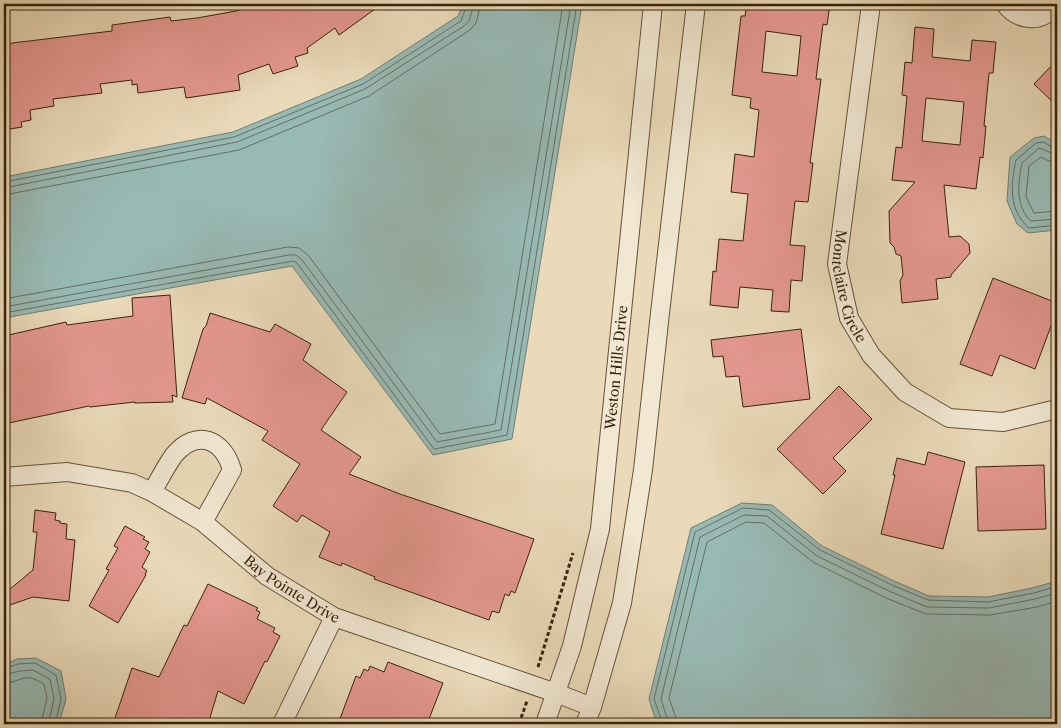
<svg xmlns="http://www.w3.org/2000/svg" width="1061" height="728" viewBox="0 0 1061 728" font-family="'Libre Caslon Text',serif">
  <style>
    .water { fill: #98bab5; stroke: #727e71 }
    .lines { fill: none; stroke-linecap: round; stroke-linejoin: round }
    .shore { stroke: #686e60; stroke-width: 1 }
    .building { fill: #e59890; stroke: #38230c; fill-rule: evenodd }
    .minor-casing { stroke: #645137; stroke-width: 20 }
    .path { stroke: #38230c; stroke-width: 3; stroke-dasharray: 4 2.5; stroke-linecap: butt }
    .minor { stroke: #f1e7d2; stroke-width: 18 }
    .labels { text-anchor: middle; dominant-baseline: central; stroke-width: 5; stroke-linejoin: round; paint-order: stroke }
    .street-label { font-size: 14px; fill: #38230c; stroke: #f1e7d2 }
  </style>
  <rect width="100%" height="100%" fill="#eadab9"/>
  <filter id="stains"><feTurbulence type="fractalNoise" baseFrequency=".004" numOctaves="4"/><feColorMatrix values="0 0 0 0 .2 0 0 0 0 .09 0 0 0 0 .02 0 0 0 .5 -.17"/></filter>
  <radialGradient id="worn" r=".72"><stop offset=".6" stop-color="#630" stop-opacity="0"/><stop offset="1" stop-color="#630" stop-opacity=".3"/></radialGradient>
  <g class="water">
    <path d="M463,4H582L512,439L433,455L292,266L4,318V177L233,132L361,79L458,16Z"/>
    <path d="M1044,136L1057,144V230L1028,233L1017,224L1007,201L1010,157L1034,138Z"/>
    <path d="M742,503L772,505L822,546L894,581L929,596L988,597L1032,588L1057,581V719L1052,724H659L655,718L649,699L691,528Z"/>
    <path d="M36,658L61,671L66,699L59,724H4V665L17,659Z"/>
  </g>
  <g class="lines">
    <g class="shore">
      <path d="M1057,148H1053L1044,142L1036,143L1016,160C1011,184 1008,210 1029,228L1057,225"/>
      <path d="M1057,155L1039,148L1022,163C1018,182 1015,207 1031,221L1057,219"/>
      <path d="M1057,162L1049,161L1041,157L1029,166L1026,197L1034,213L1057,211"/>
      <path d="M4,182L234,137L363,84L461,21L467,4"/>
      <path d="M4,188L237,142L365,89L464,26L469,21L474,4"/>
      <path d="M4,195L239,150L369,96L470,30L476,23L481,4"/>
      <path d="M4,299L288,247L299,248L308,255L440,434L495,424L563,4"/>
      <path d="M4,307L289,255H296L302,260L437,442L501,430L571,4"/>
      <path d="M4,313L293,261L297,263L434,449L507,435L577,4"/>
      <path d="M4,669L18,664L35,663L56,675L61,699L55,724"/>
      <path d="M4,675L20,671L33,670L50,679L54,699L48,724"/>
      <path d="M4,683C24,682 22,671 44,684L47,698L41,724"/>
      <path d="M663,724L654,699L695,532L743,508L769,510L820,550L892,585L928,600L988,602L1034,593L1057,586"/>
      <path d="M669,724L661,699L700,537L744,515L767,516L817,556L889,591L927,607L989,608L1035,599L1057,593"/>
      <path d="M677,724L676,718L669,698L707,542L746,522L764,523L813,562L886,598L926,614L990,615L1037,607L1057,601"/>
    </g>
  </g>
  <g class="building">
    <path d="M259,4H382L339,35L335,28L307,48L308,53L295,57L298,66L273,74L269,64L238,75L240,90L186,98L184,87L138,93L137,84L132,85V80L100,84L102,93L53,99L54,106L30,110L31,120L21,122L22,127L4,130V44L112,31V25L170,17L171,21L197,18L236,11Z"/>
    <path d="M747,4H830L827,25L823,24L816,79H821L810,163H813L808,202L795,201L790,245L805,246L802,281L791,280L789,312L771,311L773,290L740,287L738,308L710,305L713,271L716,272L719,239L743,241L748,194L731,192L735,154L754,157L759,110L750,108L751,98L732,95L741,16H745ZM766,31L801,36L797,76L762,72Z"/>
    <path d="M915,27L934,29L932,57L970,61L972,40L996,42L993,73H989L984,126H986L983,158L980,157L976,189L944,185L949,237L960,236L969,244L970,253L951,275V277L936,279L938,299L902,303L900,281L903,275L901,256L896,254L894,247L890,243L889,211L915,182L892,180L896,147L902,148L907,96L902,95L905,62L912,63ZM926,98L964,102L960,145L922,141Z"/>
    <path d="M1057,60V106L1034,84Z"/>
    <path d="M993,278L1057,303V310L1035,369L1000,355L992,376L960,364Z"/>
    <path d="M170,295L177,397L172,395L173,402L135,403V402L90,407L89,406L4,424V336L66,322L67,325L133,316L132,298Z"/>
    <path d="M210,313L270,332L275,324L311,344L303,360L347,392L321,430L361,457L349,474L400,494L534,539L515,593L511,591L509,596L505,594L499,613L492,611L489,620L374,579L375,577L342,563L341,566L319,557L330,532L302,515L297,522L273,506L300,464L262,440L268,431L207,398L205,404L182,398L203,329L206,326Z"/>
    <path d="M801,329L810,399L743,407L739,376L726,377L723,356L713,357L711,340Z"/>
    <path d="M839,386L872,419L833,458L846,471L823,494L777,449Z"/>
    <path d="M928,452L965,462L943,549L881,534L895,475H893L897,458L925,465Z"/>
    <path d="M1044,465L1046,529L978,531L976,467Z"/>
    <path d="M35,510L56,513L55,520L60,521V523L67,524L66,539L75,540L69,601L33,597L4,607V594L33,570L37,532H33Z"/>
    <path d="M125,526L145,537L143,539L149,542L145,549L150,552L142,567L147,571L145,574L146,575L118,623L89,606L109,570L106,569L118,548L114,546Z"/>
    <path d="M208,584L258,608L256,610L260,612L257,619L275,628L273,632L280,636L267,662L265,661L244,704L218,691L208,724H113L132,668L159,677L184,625L187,626Z"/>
    <path d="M388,662L443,683L427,724H338L356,676L360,678L364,669L368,671L370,666L384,672Z"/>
  </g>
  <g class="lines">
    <g class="minor-casing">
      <g id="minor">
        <path id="s1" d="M871,4L837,264L849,318L871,355L905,392L949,418L1003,422L1057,409"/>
        <path d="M1005,4C1018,21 1043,25 1055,4"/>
        <path id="s2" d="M4,477L67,472L132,483L152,492L203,522L267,576L334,617L556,693L592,707"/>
        <path d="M152,492C159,480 166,466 174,455C197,428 223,439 232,470L203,522"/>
        <path d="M282,724L334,617"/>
        <path id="s3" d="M545,724L572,646L600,529L653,4"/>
        <path d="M585,724L592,707L622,603L643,470L660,313L696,4"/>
      </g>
    </g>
    <g class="path">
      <path d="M538,667L573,553"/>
      <path d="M519,724L527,701"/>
    </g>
    <use href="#minor" class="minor"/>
  </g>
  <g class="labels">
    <g class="street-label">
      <text stroke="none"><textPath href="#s1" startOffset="286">Montclaire Circle</textPath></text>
      <text stroke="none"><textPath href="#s3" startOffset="365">Weston Hills Drive</textPath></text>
      <text stroke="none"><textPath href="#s2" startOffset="322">Bay Pointe Drive</textPath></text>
    </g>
  </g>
  <rect width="1061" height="728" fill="none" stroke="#eadab9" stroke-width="20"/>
  <rect x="5" y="5" width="1051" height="718" fill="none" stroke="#38230c" stroke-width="2.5"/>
  <rect x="10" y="10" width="1041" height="708" fill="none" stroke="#38230c"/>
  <rect width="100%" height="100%" filter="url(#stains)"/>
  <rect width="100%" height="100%" fill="url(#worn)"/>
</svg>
